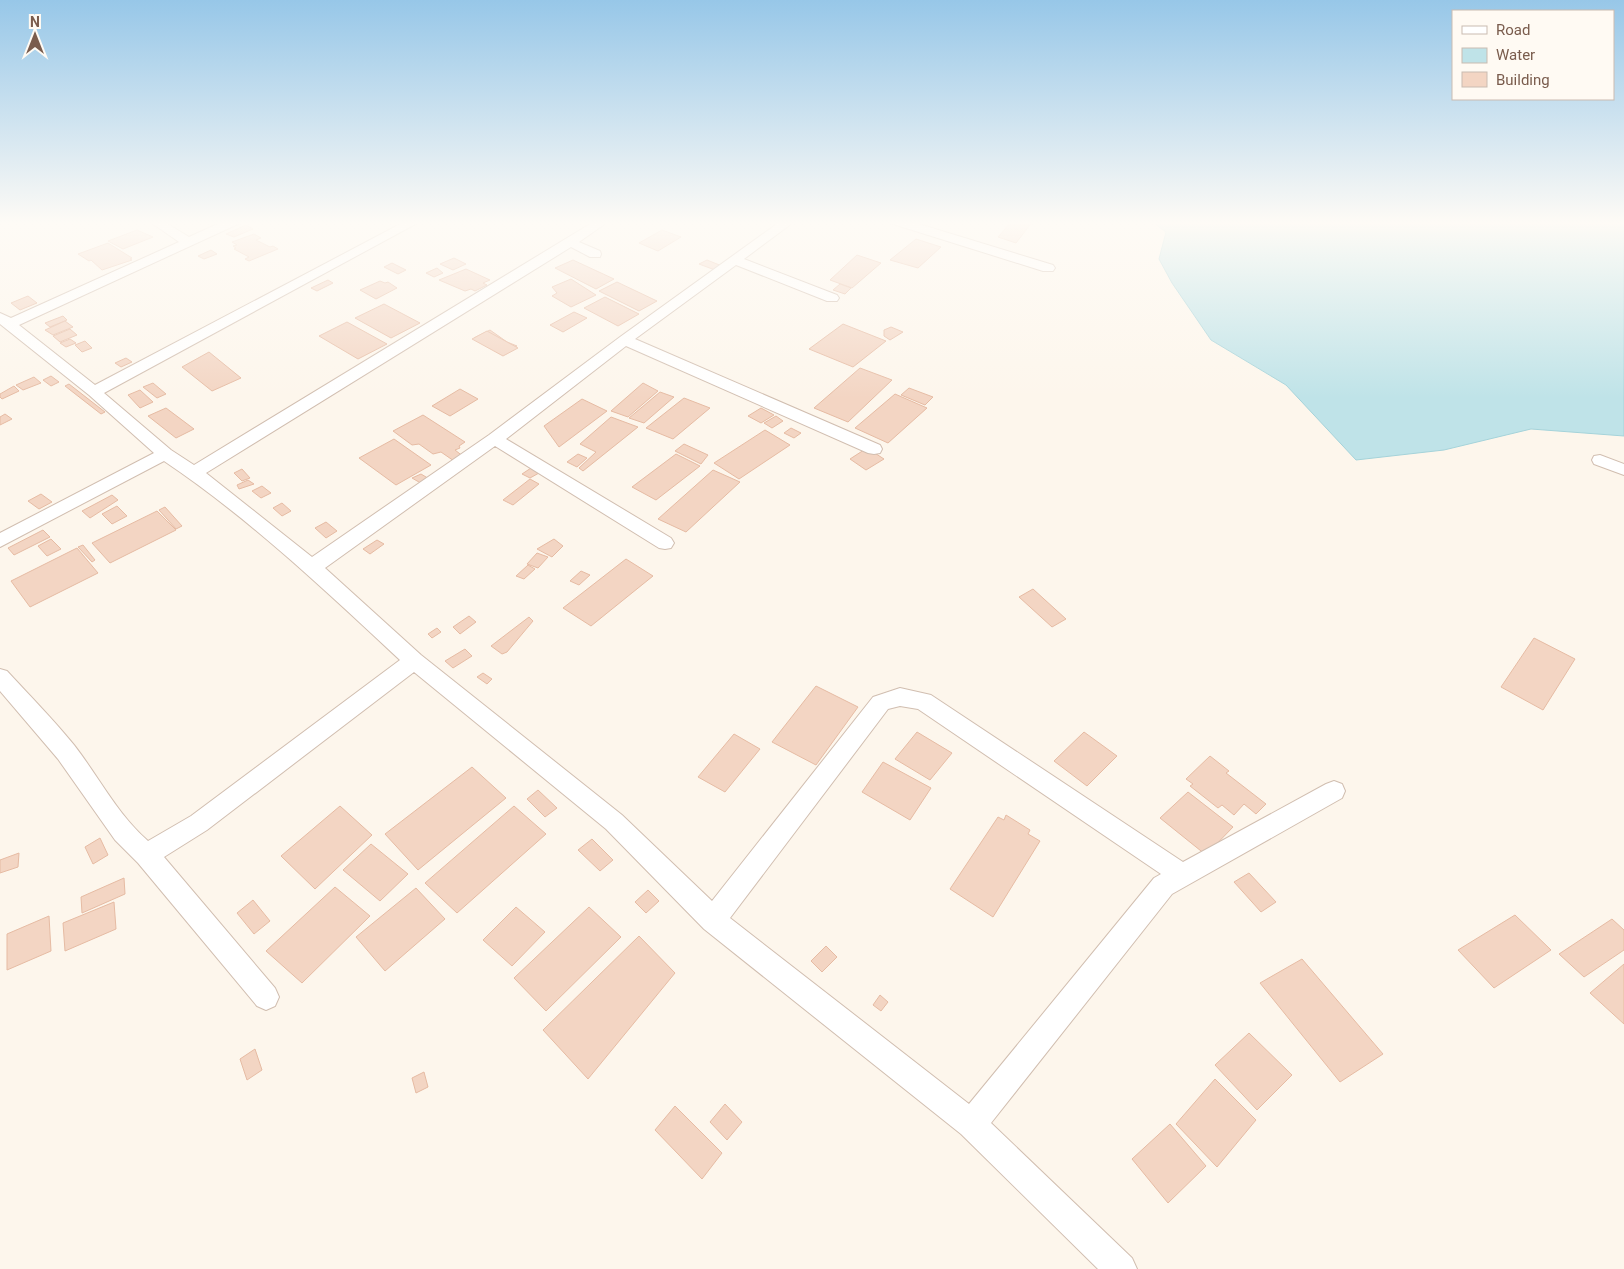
<svg xmlns="http://www.w3.org/2000/svg" width="1624" height="1269" viewBox="0 0 1624 1269" font-family="Roboto,sans-serif">
  <style>
    .water { fill: #bfe3e8; stroke: #a5d3da }
    .building { fill: #f3d5c3; stroke: #e6bba3 }
    .lines { fill: none; stroke-linecap: round; stroke-linejoin: round }
    .minor-casing { stroke: #d1beb0; stroke-width: 2 }
    .minor { fill: #fff; fill-rule: evenodd }
  </style>
  <rect width="100%" height="100%" fill="#fdf6ec"/>
  <path class="water" d="M1151,221H1624V436L1531,429L1444,450L1356,460L1286,385L1211,340L1172,283L1159,259L1166,232Z"/>
  <g class="building">
    <path d="M1012,221H1033L1016,243L998,237Z"/>
    <path d="M246,225L253,229L234,237L226,234Z"/>
    <path d="M137,230L153,237L123,249L108,241Z"/>
    <path d="M662,230L681,237L658,251L639,243Z"/>
    <path d="M254,234L261,238L256,240L270,247L273,246L278,249L249,261L245,259L249,257L234,249L236,248L233,246L237,245L232,242Z"/>
    <path d="M916,239L941,247L918,268L890,260Z"/>
    <path d="M108,243L132,258L130,259L132,260L102,270L91,260L89,261L78,254Z"/>
    <path d="M211,250L217,254L204,259L198,256Z"/>
    <path d="M857,255L881,263L852,288L830,280Z"/>
    <path d="M454,258L466,264L453,270L440,264Z"/>
    <path d="M573,260L614,279L596,289L555,268Z"/>
    <path d="M707,260L722,266L715,270L699,264Z"/>
    <path d="M392,263L406,270L398,274L384,267Z"/>
    <path d="M437,268L443,273L434,277L426,273Z"/>
    <path d="M466,269L490,280L483,283L487,285L475,291L471,289L465,291L439,280Z"/>
    <path d="M571,279L596,295L571,307L552,296L557,293L552,287Z"/>
    <path d="M328,280L333,283L317,291L311,288Z"/>
    <path d="M380,281L385,283L388,282L397,288L376,299L360,290Z"/>
    <path d="M617,282L657,301L639,311L599,291Z"/>
    <path d="M840,284L851,288L845,294L833,290Z"/>
    <path d="M28,296L37,303L20,310L11,303Z"/>
    <path d="M605,297L639,314L618,326L584,308Z"/>
    <path d="M384,304L420,323L391,338L355,318Z"/>
    <path d="M574,312L587,318L563,332L550,325Z"/>
    <path d="M63,316L67,320L50,327L45,323Z"/>
    <path d="M65,321L73,327L53,335L45,330Z"/>
    <path d="M347,322L387,344L358,359L319,336Z"/>
    <path d="M843,324L886,341L853,367L809,349Z"/>
    <path d="M891,327L903,332L890,340L884,336V330Z"/>
    <path d="M70,329L77,335L60,342L53,336Z"/>
    <path d="M490,330L507,342L517,346L501,354L474,338Z"/>
    <path d="M487,331L518,348L503,356L472,339Z"/>
    <path d="M70,339L76,343L66,347L60,343Z"/>
    <path d="M85,341L92,348L82,352L75,345Z"/>
    <path d="M209,352L241,378L212,391L182,367Z"/>
    <path d="M126,358L132,362L121,367L115,363Z"/>
    <path d="M860,368L892,380L848,422L814,408Z"/>
    <path d="M51,376L59,382L51,386L43,380Z"/>
    <path d="M34,377L41,383L23,390L16,385Z"/>
    <path d="M153,383L166,394L157,398L143,387Z"/>
    <path d="M643,383L658,391L628,417L611,411Z"/>
    <path d="M69,384L105,412L101,414L65,386Z"/>
    <path d="M14,386L19,391L2,399L0,397V394Z"/>
    <path d="M909,388L933,397L925,405L901,395Z"/>
    <path d="M460,389L478,399L450,416L432,406Z"/>
    <path d="M140,390L153,402L140,408L128,395Z"/>
    <path d="M660,392L674,397L644,423L629,418Z"/>
    <path d="M895,394L927,408L888,443L855,428Z"/>
    <path d="M684,398L710,408L673,439L646,428Z"/>
    <path d="M582,399L607,411L559,447L544,426Z"/>
    <path d="M166,408L194,429L176,438L148,416Z"/>
    <path d="M761,408L774,415L761,423L748,416Z"/>
    <path d="M5,414L12,419L0,425V417Z"/>
    <path d="M423,415L465,442L459,446L460,448L455,450L464,457L454,461L441,452L433,454L419,444L412,445L393,431Z"/>
    <path d="M776,416L783,421L772,428L764,423Z"/>
    <path d="M611,417L638,427L583,471L579,468L596,452L580,444Z"/>
    <path d="M791,428L801,433L794,438L784,433Z"/>
    <path d="M765,430L790,445L739,479L714,463Z"/>
    <path d="M394,439L431,465L396,485L359,458Z"/>
    <path d="M684,444L708,455L701,464L675,451Z"/>
    <path d="M867,448L884,459L866,470L850,459Z"/>
    <path d="M578,454L587,458L577,467L567,462Z"/>
    <path d="M676,454L700,466L656,500L632,487Z"/>
    <path d="M531,468L539,473L530,478L522,474Z"/>
    <path d="M242,469L250,478L242,481L234,473Z"/>
    <path d="M713,470L740,482L686,532L658,519Z"/>
    <path d="M421,474L431,480L424,485L412,478Z"/>
    <path d="M530,479L539,484L513,505L503,500Z"/>
    <path d="M248,480L254,484L239,489L237,485Z"/>
    <path d="M262,486L271,493L261,498L252,491Z"/>
    <path d="M41,494L52,502L39,509L28,501Z"/>
    <path d="M112,495L118,500L90,518L82,511Z"/>
    <path d="M282,503L291,511L282,516L273,508Z"/>
    <path d="M117,506L127,516L112,524L102,514Z"/>
    <path d="M165,507L182,526L176,529L159,510Z"/>
    <path d="M157,511L176,530L110,563L92,543Z"/>
    <path d="M326,522L337,531L326,538L315,528Z"/>
    <path d="M43,530L50,537L14,555L8,548Z"/>
    <path d="M51,539L61,549L47,556L38,546Z"/>
    <path d="M554,539L563,546L552,557L537,549Z"/>
    <path d="M377,540L384,544L370,554L363,549Z"/>
    <path d="M83,545L95,560L92,562L78,547Z"/>
    <path d="M77,548L98,573L30,607L11,581Z"/>
    <path d="M537,553L548,557L538,568L527,564Z"/>
    <path d="M626,559L653,576L591,626L563,608Z"/>
    <path d="M528,565L535,569L524,579L516,576Z"/>
    <path d="M581,571L590,575L579,585L570,581Z"/>
    <path d="M1033,589L1066,619L1052,627L1019,597Z"/>
    <path d="M469,616L476,622L460,634L453,627Z"/>
    <path d="M529,617L533,621L507,652L502,654L491,646Z"/>
    <path d="M437,628L441,632L432,638L428,634Z"/>
    <path d="M1534,638L1575,659L1543,710L1501,687Z"/>
    <path d="M465,649L472,656L453,668L445,661Z"/>
    <path d="M483,673L492,679L487,684L477,677Z"/>
    <path d="M816,686L858,707L816,765L772,742Z"/>
    <path d="M917,732L952,753L930,780L895,759Z"/>
    <path d="M1084,732L1117,756L1087,786L1054,761Z"/>
    <path d="M734,734L760,749L725,792L698,777Z"/>
    <path d="M1210,756L1229,771L1226,773L1266,804L1256,814L1244,804L1234,815L1222,805L1218,808L1190,786L1193,784L1186,779Z"/>
    <path d="M883,762L931,788L910,820L862,792Z"/>
    <path d="M472,767L506,798L418,870L385,834Z"/>
    <path d="M538,790L557,808L545,817L527,799Z"/>
    <path d="M1188,792L1233,827L1206,855L1160,818Z"/>
    <path d="M340,806L372,835L315,889L281,856Z"/>
    <path d="M514,806L546,834L457,913L425,883Z"/>
    <path d="M1006,815L1030,830L1028,834L1040,841L993,917L950,889L998,817L1004,820Z"/>
    <path d="M100,838L108,855L93,864L85,847Z"/>
    <path d="M592,839L613,860L600,871L578,850Z"/>
    <path d="M371,844L408,874L380,901L343,870Z"/>
    <path d="M19,853L18,867L0,873V860Z"/>
    <path d="M1249,873L1276,902L1261,912L1234,882Z"/>
    <path d="M124,878L125,894L82,913L81,897Z"/>
    <path d="M335,887L370,916L302,983L266,951Z"/>
    <path d="M416,888L445,919L385,971L356,937Z"/>
    <path d="M648,890L659,901L646,913L635,902Z"/>
    <path d="M253,900L270,921L254,934L237,913Z"/>
    <path d="M114,902L116,929L65,951L63,923Z"/>
    <path d="M516,907L545,932L512,966L483,940Z"/>
    <path d="M589,907L621,937L546,1011L514,978Z"/>
    <path d="M1515,915L1551,950L1494,988L1458,950Z"/>
    <path d="M49,916L51,951L7,970V934Z"/>
    <path d="M1612,919L1624,930V950L1584,977L1559,954Z"/>
    <path d="M639,936L675,973L588,1079L543,1030Z"/>
    <path d="M826,946L837,957L822,972L811,961Z"/>
    <path d="M1302,959L1383,1054L1340,1082L1260,983Z"/>
    <path d="M1624,964V1024L1590,993Z"/>
    <path d="M880,995L888,1002L881,1011L873,1005Z"/>
    <path d="M1249,1033L1292,1075L1257,1110L1215,1065Z"/>
    <path d="M255,1049L262,1070L247,1080L240,1059Z"/>
    <path d="M424,1072L428,1087L416,1093L412,1078Z"/>
    <path d="M1215,1079L1256,1120L1217,1167L1176,1124Z"/>
    <path d="M725,1104L742,1122L727,1140L710,1122Z"/>
    <path d="M675,1106L722,1153L702,1179L655,1130Z"/>
    <path d="M1170,1124L1206,1166L1168,1203L1132,1159Z"/>
  </g>
  <g class="lines">
    <g class="minor-casing">
      <g id="minor">
        <path d="M149,221H163L189,237L224,221H240L238,224L19,325L95,385L406,221H421L104,393L171,450L194,465L595,221H609L579,242L600,251L601,254L600,257H590L571,247L206,473L312,557L489,435L620,337L781,221H795L744,259L837,295L839,298L837,301H827L736,265L635,339L880,445L882,449L880,453L874,454L868,453L626,346L506,439L671,538L674,543L671,548L665,549L659,548L495,446L325,568L421,655L622,815L712,901L873,697L900,688L931,695L1183,862L1326,784L1334,781L1342,784L1345,791L1342,798L1172,894L991,1123L1132,1258L1137,1269H1098L961,1134L704,929L606,829L414,672L207,830L164,857L275,988L279,997L275,1006L266,1010L257,1006L138,863L115,840L58,759L0,691V669L7,671C30,696 53,719 74,745C99,777 117,814 148,841L191,816L400,660C326,591 249,518 164,461L0,547V533L154,453L89,395L0,324V313L11,318L179,242ZM900,706L918,709L1161,874L1154,878L969,1104L730,918L888,709Z"/>
        <path d="M891,221H909L1053,265L1055,268L1053,271H1043L893,224Z"/>
        <path d="M1600,455L1624,464V475L1594,464L1592,460L1594,456Z"/>
      </g>
    </g>
    <use href="#minor" class="minor"/>
  </g>
  <linearGradient id="sky" x2="0" y2="1"><stop stop-color="#97c7e8"/><stop offset="0.56" stop-color="#fefbf6"/><stop offset="1" stop-color="#fefbf6" stop-opacity="0"/></linearGradient>
  <rect width="1624" height="398" fill="url(#sky)"/>
  <rect x="1452" y="10" width="162" height="90" fill="#fffaf3" stroke="#cabbb1"/>
  <rect x="1462" y="26" width="25" height="8" fill="#ffffff" stroke="#cabbb1"/>
  <text x="1496" y="35" font-size="15" fill="#7a5c4d">Road</text>
  <rect x="1462" y="48" width="25" height="15" fill="#bfe3e8" stroke="#cabbb1"/>
  <text x="1496" y="60" font-size="15" fill="#7a5c4d">Water</text>
  <rect x="1462" y="72" width="25" height="15" fill="#f3d5c3" stroke="#cabbb1"/>
  <text x="1496" y="85" font-size="15" fill="#7a5c4d">Building</text>
  <g transform="translate(35 35)" stroke="#fffaf3" stroke-width="4" paint-order="stroke">
  <path d="M0-4L9 19L0 12L-9 19Z" fill="#7a5c4d"/>
  <text y="-8" font-size="14" font-weight="bold" text-anchor="middle" fill="#7a5c4d">N</text>
  </g>
</svg>
